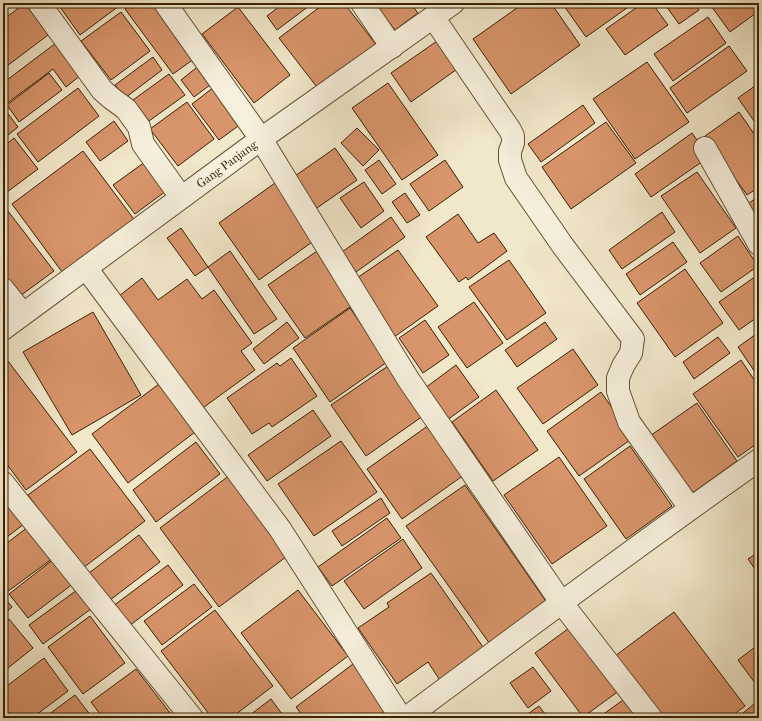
<svg xmlns="http://www.w3.org/2000/svg" width="762" height="721" viewBox="0 0 762 721" font-family="'IM FELL French Canon',serif">
  <style>
    .building { fill: #d8946b; stroke: #392003 }
    .lines { fill: none; stroke-linecap: round; stroke-linejoin: round }
    .minor-casing { stroke: #675234; stroke-width: 24 }
    .minor { stroke: #f6efdc; stroke-width: 22 }
    .labels { text-anchor: middle; dominant-baseline: central; stroke-width: 3.5; stroke-linejoin: round; paint-order: stroke }
    .street-label { font-size: 12px; fill: #392003; stroke: #f6efdc }
  </style>
  <rect width="100%" height="100%" fill="#f1e7c9"/>
  <filter id="stains"><feTurbulence type="fractalNoise" baseFrequency=".005" numOctaves="4"/><feColorMatrix values="0 0 0 0 .2 0 0 0 0 .09 0 0 0 0 .02 0 0 0 .5 -.17"/></filter>
  <radialGradient id="worn" r=".72"><stop offset=".6" stop-color="#630" stop-opacity="0"/><stop offset="1" stop-color="#630" stop-opacity=".3"/></radialGradient>
  <g class="building">
    <path d="M25,3L48,35L3,69V20Z"/>
    <path d="M65,3H117L119,6L80,35L60,7Z"/>
    <path d="M133,3H159L198,56L173,74L125,9Z"/>
    <path d="M284,3H313L277,30L267,16Z"/>
    <path d="M325,3H344L378,47L320,91L279,38Z"/>
    <path d="M374,3H410L418,13L395,30Z"/>
    <path d="M524,3H551L580,45L511,94L473,39Z"/>
    <path d="M562,3H634L586,37Z"/>
    <path d="M643,3H652L668,25L625,55L606,29Z"/>
    <path d="M664,3H695L699,10L679,24Z"/>
    <path d="M709,3H759V11L730,32Z"/>
    <path d="M238,7L290,75L254,103L202,34Z"/>
    <path d="M121,12L150,51L111,80L81,41Z"/>
    <path d="M708,17L726,43L673,81L654,54Z"/>
    <path d="M440,39L460,67L411,102L391,73Z"/>
    <path d="M56,43L81,75L66,87L53,69L6,104L3,100V83Z"/>
    <path d="M729,46L747,71L687,113L670,88Z"/>
    <path d="M153,57L162,70L125,98L115,85Z"/>
    <path d="M647,62L689,122L635,159L593,99Z"/>
    <path d="M201,64L214,82L194,97L181,80Z"/>
    <path d="M49,73L62,90L19,122L7,105Z"/>
    <path d="M169,74L185,95L149,121L133,100Z"/>
    <path d="M388,83L438,155L402,180L352,108Z"/>
    <path d="M759,83V128L738,98Z"/>
    <path d="M218,84L245,121L219,140L192,104Z"/>
    <path d="M78,88L99,116L38,162L17,134Z"/>
    <path d="M187,102L214,139L178,166L150,129Z"/>
    <path d="M583,105L595,123L541,162L528,144Z"/>
    <path d="M3,107L18,127L3,139Z"/>
    <path d="M739,112L759,141V187L747,195L705,136Z"/>
    <path d="M114,121L128,141L100,161L86,142Z"/>
    <path d="M606,122L636,163L571,209L542,167Z"/>
    <path d="M357,128L379,150L363,166L341,143Z"/>
    <path d="M692,133L709,157L651,197L635,174Z"/>
    <path d="M14,138L38,169L3,195V147Z"/>
    <path d="M335,148L357,180L317,208L295,176Z"/>
    <path d="M83,151L139,226L68,280L12,204Z"/>
    <path d="M379,160L396,184L382,194L365,170Z"/>
    <path d="M445,160L463,187L429,211L410,184Z"/>
    <path d="M145,162L166,191L135,214L113,185Z"/>
    <path d="M697,172L736,228L700,253L661,196Z"/>
    <path d="M364,182L384,211L361,228L340,198Z"/>
    <path d="M275,183L315,240L259,280L219,223Z"/>
    <path d="M405,193L420,215L407,223L392,202Z"/>
    <path d="M759,196V225L745,206Z"/>
    <path d="M4,206L54,271L20,296L3,273V207Z"/>
    <path d="M662,212L675,232L622,269L609,250Z"/>
    <path d="M458,214L478,243L494,233L507,251L468,280L466,277L459,282L426,237Z"/>
    <path d="M391,217L405,237L356,272L342,252Z"/>
    <path d="M181,228L208,267L195,276L167,238Z"/>
    <path d="M738,236L758,266L721,292L700,263Z"/>
    <path d="M673,242L687,262L640,295L626,274Z"/>
    <path d="M320,249L357,302L305,338L268,285Z"/>
    <path d="M398,250L438,306L394,337L354,280Z"/>
    <path d="M230,251L277,319L254,334L208,267Z"/>
    <path d="M509,260L546,313L507,340L469,287Z"/>
    <path d="M685,269L723,323L675,357L637,303Z"/>
    <path d="M759,274V316L739,330L719,302Z"/>
    <path d="M142,278L158,300L187,279L202,299L214,290L252,343L241,351L255,370L200,410L119,296Z"/>
    <path d="M474,302L503,343L467,368L438,327Z"/>
    <path d="M350,308L387,362L330,402L293,348Z"/>
    <path d="M93,312L141,395L72,435L23,352Z"/>
    <path d="M425,320L449,355L423,373L399,338Z"/>
    <path d="M287,322L299,338L264,364L253,349Z"/>
    <path d="M545,322L557,339L517,367L505,350Z"/>
    <path d="M759,332V378L738,347Z"/>
    <path d="M718,337L730,353L694,379L683,362Z"/>
    <path d="M573,349L598,385L543,424L517,388Z"/>
    <path d="M291,358L317,396L272,427L269,423L252,434L227,398L277,363L280,366Z"/>
    <path d="M741,360L759,387V442L738,457L693,394Z"/>
    <path d="M8,361L77,452L26,490L3,459V365Z"/>
    <path d="M456,365L479,397L447,420L425,388Z"/>
    <path d="M388,366L423,416L366,456L331,405Z"/>
    <path d="M163,381L199,429L128,483L92,434Z"/>
    <path d="M496,390L538,450L493,481L452,422Z"/>
    <path d="M601,392L633,438L579,476L547,431Z"/>
    <path d="M697,403L737,461L688,496L647,438Z"/>
    <path d="M313,410L331,436L267,481L248,455Z"/>
    <path d="M429,425L464,475L402,519L367,469Z"/>
    <path d="M341,441L377,492L314,536L278,484Z"/>
    <path d="M196,442L220,474L156,522L133,490Z"/>
    <path d="M630,446L672,506L626,539L584,479Z"/>
    <path d="M90,449L145,521L83,568L28,495Z"/>
    <path d="M559,457L607,526L552,564L504,495Z"/>
    <path d="M230,475L290,554L219,607L160,528Z"/>
    <path d="M465,485L550,607L492,647L406,526Z"/>
    <path d="M3,496L24,524L3,540Z"/>
    <path d="M381,498L390,513L342,546L332,531Z"/>
    <path d="M387,518L401,538L332,586L318,567Z"/>
    <path d="M32,524L56,556L7,592L3,586V546Z"/>
    <path d="M139,535L160,562L110,600L89,573Z"/>
    <path d="M403,539L422,568L364,609L344,581Z"/>
    <path d="M759,552V575L748,559Z"/>
    <path d="M59,555L78,580L28,618L9,594Z"/>
    <path d="M168,565L183,585L129,626L113,606Z"/>
    <path d="M431,573L488,654L443,685L428,662L397,684L358,628L389,607L387,603Z"/>
    <path d="M194,584L212,607L162,645L144,621Z"/>
    <path d="M77,590L91,609L43,644L29,625Z"/>
    <path d="M298,590L348,656L291,699L241,633Z"/>
    <path d="M3,596L12,607L3,615Z"/>
    <path d="M215,610L273,686L231,718H212L161,651Z"/>
    <path d="M674,612L745,706L729,718H661L615,656Z"/>
    <path d="M90,616L125,663L83,694L48,647Z"/>
    <path d="M9,619L33,648L3,672V623Z"/>
    <path d="M576,623L623,688L583,717L535,653Z"/>
    <path d="M759,644V680L755,683L738,660Z"/>
    <path d="M44,658L68,691L32,718H12L3,705V689Z"/>
    <path d="M353,664L393,718H304L296,707Z"/>
    <path d="M533,667L551,691L528,708L510,683Z"/>
    <path d="M136,669L174,718H103L91,702Z"/>
    <path d="M75,695L91,716L88,718H44Z"/>
    <path d="M630,695L646,718H598Z"/>
    <path d="M271,699L285,718H246Z"/>
    <path d="M759,700V718H737Z"/>
    <path d="M539,706L548,718H522Z"/>
  </g>
  <g class="lines">
    <g class="minor-casing">
      <g id="minor">
        <path d="M39,3L102,90L111,98L126,109L139,127L143,144L181,197"/>
        <path d="M165,3L261,139L408,379L561,602L651,718"/>
        <path d="M362,3L392,47"/>
        <path d="M433,17L510,130L513,136V143L510,151V160L516,178L563,246L633,339L631,353L623,366L618,378V391L629,422L690,508"/>
        <path d="M705,148L759,244"/>
        <path d="M86,268L280,529L401,718"/>
        <path d="M3,289L23,314"/>
        <path id="s1" d="M3,329L261,139L453,3"/>
        <path d="M3,483L192,718"/>
        <path d="M406,718C523,631 639,544 759,460"/>
      </g>
    </g>
    <use href="#minor" class="minor"/>
  </g>
  <g class="labels">
    <g class="street-label">
      <text stroke="none"><textPath href="#s1" startOffset="278">Gang Panjang</textPath></text>
    </g>
  </g>
  <rect width="762" height="721" fill="none" stroke="#f1e7c9" stroke-width="16"/>
  <rect x="4" y="4" width="754" height="713" fill="none" stroke="#392003" stroke-width="2"/>
  <rect x="8" y="8" width="746" height="705" fill="none" stroke="#392003"/>
  <rect width="100%" height="100%" filter="url(#stains)"/>
  <rect width="100%" height="100%" fill="url(#worn)"/>
</svg>
